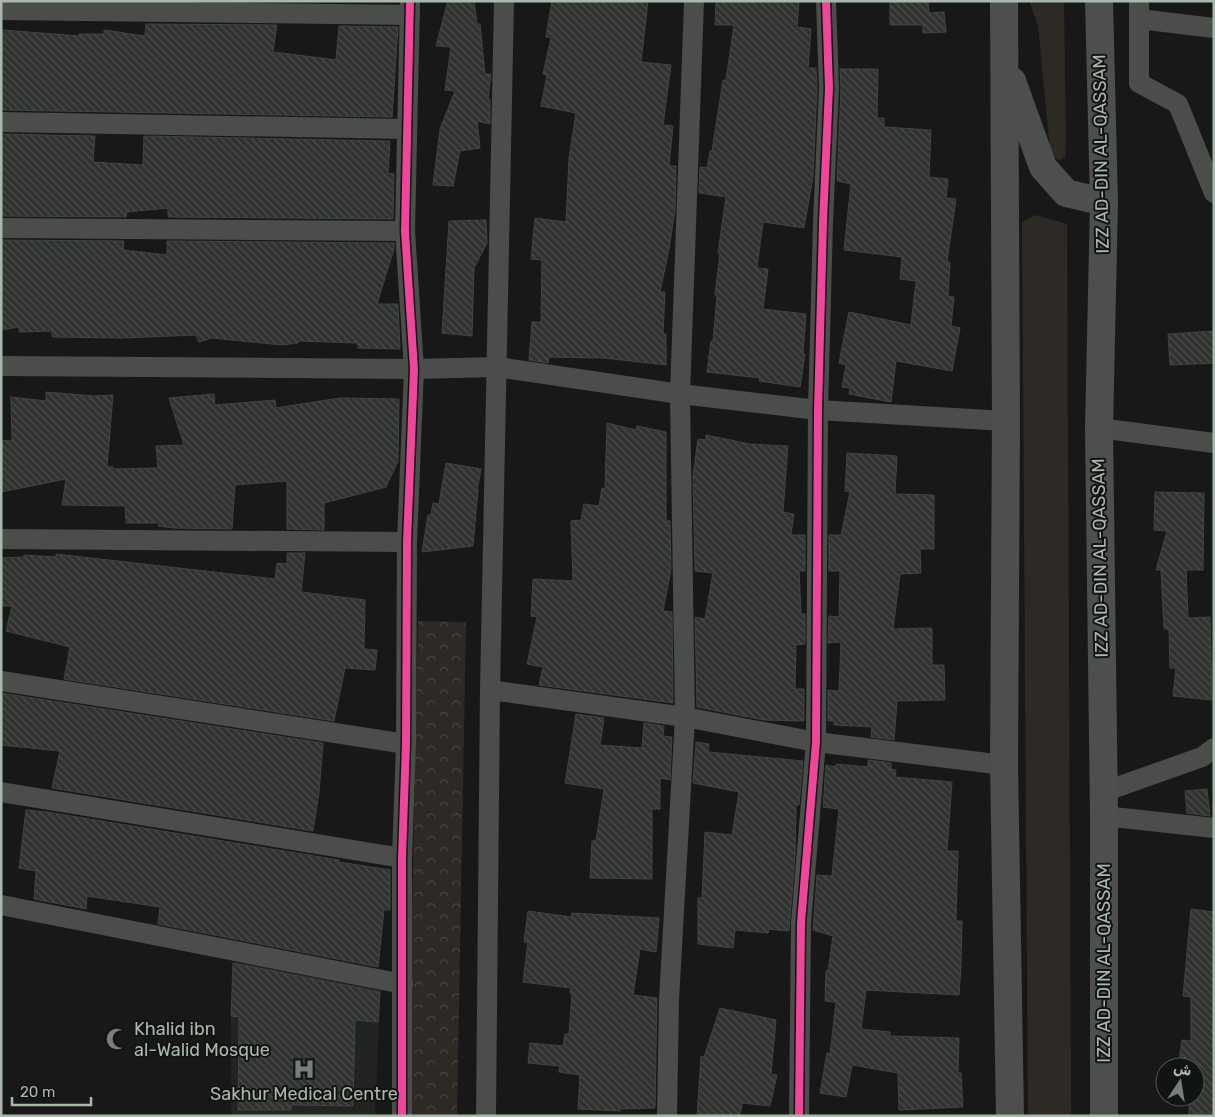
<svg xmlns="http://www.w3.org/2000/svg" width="1215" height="1117" viewBox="0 0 1215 1117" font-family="Rubik,Cairo,sans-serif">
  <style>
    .built { fill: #222422 }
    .grass { fill: #2d2925 }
    .park { fill: url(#park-crowns) }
    .building { fill: url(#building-back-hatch); stroke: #404442 }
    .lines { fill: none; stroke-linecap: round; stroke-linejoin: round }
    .street { stroke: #4a4d4a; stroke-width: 20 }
    .highway { stroke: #4c4f4d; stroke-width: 28 }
    .cycleway-casing { stroke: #121413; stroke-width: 11 }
    .cycleway { stroke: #ed469a; stroke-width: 8 }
    .labels { text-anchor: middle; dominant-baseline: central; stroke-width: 4; stroke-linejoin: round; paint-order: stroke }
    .street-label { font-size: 18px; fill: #aab8ac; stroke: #121413 }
    .poi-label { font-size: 18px; fill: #aab8ac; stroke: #121413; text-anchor: start }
  </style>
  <defs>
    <pattern id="park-crowns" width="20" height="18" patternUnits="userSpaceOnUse" patternTransform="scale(1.25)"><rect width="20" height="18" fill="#2d2925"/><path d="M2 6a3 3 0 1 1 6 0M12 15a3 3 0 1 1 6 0" fill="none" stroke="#494642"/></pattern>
    <pattern id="building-back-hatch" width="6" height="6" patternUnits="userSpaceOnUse" patternTransform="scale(1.25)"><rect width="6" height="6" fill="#303230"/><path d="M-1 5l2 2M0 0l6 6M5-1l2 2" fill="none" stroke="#4b4e4b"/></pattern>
  </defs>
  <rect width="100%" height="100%" fill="#181818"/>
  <path class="built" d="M233,962L294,965L381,980L375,1116H231V1016Z"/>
  <g class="grass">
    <path d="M1029,1H1064L1066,141L1065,157L1059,160L1053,157L1050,150L1038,25Z"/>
    <path d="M1036,215L1067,224L1071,1116H1028L1022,222Z"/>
  </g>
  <path class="park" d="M418,621L466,622L457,1116H408Z"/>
  <g class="building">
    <path d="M448,1H474L477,24H480L485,74H491L488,99H490V124L477,121L480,148L460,151L453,186L433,185L440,129L455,91L445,90L451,47L436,46Z"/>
    <path d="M552,1H648L641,62L671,65L663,125L673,126L669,166H676L675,210L669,249L660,292H665L663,334H666V365L604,358L549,357L548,363L529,360L532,322H541L542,260L531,259L535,218L566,222L569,158L576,113L541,106L547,75L543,74L551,38L546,37Z"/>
    <path d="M716,1H799L797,27L811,29L808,68H816L817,88L813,177L804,228L763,222L757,268L768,269L763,309L806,314L803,353L805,354L800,387L759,381L760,378L707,372L711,341H713L717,295H715L720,253H718L726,197L699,193L700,167L707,168L710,151H712L723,80H726L734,25H715Z"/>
    <path d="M890,1H928L929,13L944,12L946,32L923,33V25H890Z"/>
    <path d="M146,24L277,25L273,52L336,60L339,26L398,27L392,117L1,110V53L3,30L79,36V34H104V30L145,36Z"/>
    <path d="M840,69H878L877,118H884V127L931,130L929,177L948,179L946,198L956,199L947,262H950L948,296L954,297L951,326L960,328L952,371L896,361L891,402L849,394L850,388L842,387L846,365L839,363L849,312L911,325L916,281L900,279L902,257L844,250L851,184L837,181L841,89Z"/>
    <path d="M1,134L95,136L93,162L143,165L144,136L390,141L388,173L394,174L393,219L168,217V208L127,212L126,217L1,216Z"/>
    <path d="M486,220L487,243L474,268L472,336L442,333L449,221Z"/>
    <path d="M1,240L124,241L123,250L167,255V241L394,243V249L377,304H398L400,349L358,348V343L298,341V343L282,345L212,338L199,342L196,335L123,338L52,337V331L19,332V327L1,330Z"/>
    <path d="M1214,331V363L1170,365L1168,334Z"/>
    <path d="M46,392L94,396L113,395L107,467H113V469L158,468L156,446L184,445L169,398L214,394L215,405L275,400L276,408L340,398L399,399L398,461L386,487L324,503V530L287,529V481L235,485L232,529L174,528L158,526L159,523H126L125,506L62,505L66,479L1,492V440L12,441L11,397L46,401Z"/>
    <path d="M607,423L636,430L637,426L666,432V521H670L671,569L663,611L672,612L673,703L539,685L543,667L527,664L537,617L531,616L533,579L573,581L571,521L581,520L584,504L599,506L602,488L605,489Z"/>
    <path d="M706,435L750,444L788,446L783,512L794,514L791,535H805V571H799L801,614H805V644L796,645L795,689H804V721L764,720L697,707L695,617L705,619L713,573L695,571L693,476L698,439L706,440Z"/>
    <path d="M847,453L897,456L895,494L934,495V549H920L921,573L900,574L893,629L932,628V665H944L945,700L897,701L894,740L871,737L872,727L834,725V721H828V690L839,691L841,642L828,643L829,616L839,617L840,571H829V535H841L850,492L845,491Z"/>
    <path d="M446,463L481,469L477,490H478L473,546L422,552L428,515H431L433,503L439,504Z"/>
    <path d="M1155,492L1204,493L1203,570H1186L1188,618L1210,617L1212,700L1173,696L1176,668H1170L1169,629H1164L1161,570H1156L1167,531L1154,530Z"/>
    <path d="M287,553H305L301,592L365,600L364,649L377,650L375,670L345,668L334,721L64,679L70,647L6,631L12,606H1V558L24,557V555L56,557V554L275,579L277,563L287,564Z"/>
    <path d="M1,693L323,743L319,792L313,831L52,788L60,751L1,745Z"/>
    <path d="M576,714L604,718L600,745L642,748L644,723L664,726L663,736L672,737L670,780L660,778V809H652V879L590,878L592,841H596L604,789L565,783Z"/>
    <path d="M696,742L709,744L708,752L803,761L799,805H796L795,856L789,931L769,929L768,933L735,930L733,948L698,944V898H702L705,832L732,835L739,792L693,783Z"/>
    <path d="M868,760L891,763V769L896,770L895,777L952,782L947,851H958L956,921H962L961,967L959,995L866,990L861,1029L890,1032V1036L959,1038L958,1073H961L963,1107L899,1110L898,1073L852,1065L846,1097L820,1093L827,1053L830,1054L836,1002L825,1001L826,971H828L833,936L813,930L817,875L832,876L839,809L823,807L826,765L836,767V764L868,767Z"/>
    <path d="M1207,789L1210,816L1187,813L1185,791Z"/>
    <path d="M26,810L47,812L339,860V862L390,870V910H384L378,967L158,924L160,907L87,896L86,909L34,899L36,871L19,868Z"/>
    <path d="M1191,909L1214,912V1113L1189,1114V1097H1195V1067H1178L1182,1040L1191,1041V997L1183,996Z"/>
    <path d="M528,911L571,917L572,913L659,918L656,952L640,949L633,995L657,998L655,1108L620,1109V1111L578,1109L580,1075L559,1072L560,1066L528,1063L530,1043L563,1046L565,1034H569L572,993H570L571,988L523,982L528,942H524Z"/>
    <path d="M233,963L380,992L378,1022L355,1020L353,1106L291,1105V1110H238L239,1017L231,1016Z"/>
    <path d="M720,1008L776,1020L771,1074L777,1075L770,1106L742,1103L740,1116H697L701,1056L704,1057Z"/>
  </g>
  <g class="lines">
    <g class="street">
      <path d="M1139,1V83L1178,104L1214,193"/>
      <path d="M1,10L410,15"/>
      <path d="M1139,19L1214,28"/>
      <path d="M1,122L407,129"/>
      <path d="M1,228L405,231"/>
      <path d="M1,366L414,369L497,367L680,394L818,410L1006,421"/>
      <path d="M1099,428L1214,443"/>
      <path d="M1,539L407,542"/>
      <path d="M1,681L406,744"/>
      <path d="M490,690L685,717L816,742L1004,765"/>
      <path d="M1,792L402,858"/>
      <path d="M1103,792L1202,757L1214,748"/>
      <path d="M1104,816L1214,828"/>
      <path d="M1,905L403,984"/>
      <path d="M402,1116V858L406,744L407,542L414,369L405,231L410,1"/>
      <path d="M486,1116L490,690L504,1"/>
      <path d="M667,1116L669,1000L685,717L680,394L694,1"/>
      <path d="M799,1116L801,923L816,742L818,410L823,222L829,88L826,1"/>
    </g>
    <g class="highway">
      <path d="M1004,1L1006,421L1004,765L1010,1116"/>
      <path d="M1099,1L1104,202L1099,428L1104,816V1116"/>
      <path d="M1012,81L1043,167L1066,193L1104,202"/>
    </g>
    <g class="cycleway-casing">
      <g id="cycleway">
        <path d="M402,1116V858L406,744L407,542L414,369L405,231L410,1"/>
        <path d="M799,1116L801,923L816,742L818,410L823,222L829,88L826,1"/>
      </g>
    </g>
    <use href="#cycleway" class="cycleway"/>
  </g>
  <defs>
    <g id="mosque-bare" transform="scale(1.725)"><path d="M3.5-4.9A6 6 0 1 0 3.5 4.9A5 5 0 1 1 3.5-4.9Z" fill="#778078" stroke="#121413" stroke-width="2.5" paint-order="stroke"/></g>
    <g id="hospital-bare" transform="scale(1.725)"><path d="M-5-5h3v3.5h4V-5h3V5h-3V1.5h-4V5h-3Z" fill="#778078" stroke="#121413" stroke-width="2.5" paint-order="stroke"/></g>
  </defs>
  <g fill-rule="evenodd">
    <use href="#mosque-bare" x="117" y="1039"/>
    <use href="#hospital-bare" x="304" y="1069"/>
  </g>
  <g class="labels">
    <g class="street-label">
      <text transform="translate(1101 154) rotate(-91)">IZZ AD-DIN AL-QASSAM</text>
      <text transform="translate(1100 558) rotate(-91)">IZZ AD-DIN AL-QASSAM</text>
      <text transform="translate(1104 963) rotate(-90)">IZZ AD-DIN AL-QASSAM</text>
    </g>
    <g class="poi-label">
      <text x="134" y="1029">Khalid ibn<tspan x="134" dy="21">al-Walid Mosque</tspan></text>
      <text x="304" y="1094" text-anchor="middle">Sakhur Medical Centre</text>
    </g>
  </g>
  <rect width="1215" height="1117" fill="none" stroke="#aab8ac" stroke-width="5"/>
  <g transform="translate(1180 1082) rotate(12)"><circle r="24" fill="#121413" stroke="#4f5650"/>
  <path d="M0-4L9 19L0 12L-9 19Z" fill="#778078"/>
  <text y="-8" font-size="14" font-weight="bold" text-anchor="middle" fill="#aab8ac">ش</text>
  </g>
  <path d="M12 1097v8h79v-8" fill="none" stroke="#aab8ac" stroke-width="2.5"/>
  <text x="20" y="1097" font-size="15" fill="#aab8ac" stroke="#121413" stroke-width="4" paint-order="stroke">20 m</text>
</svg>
